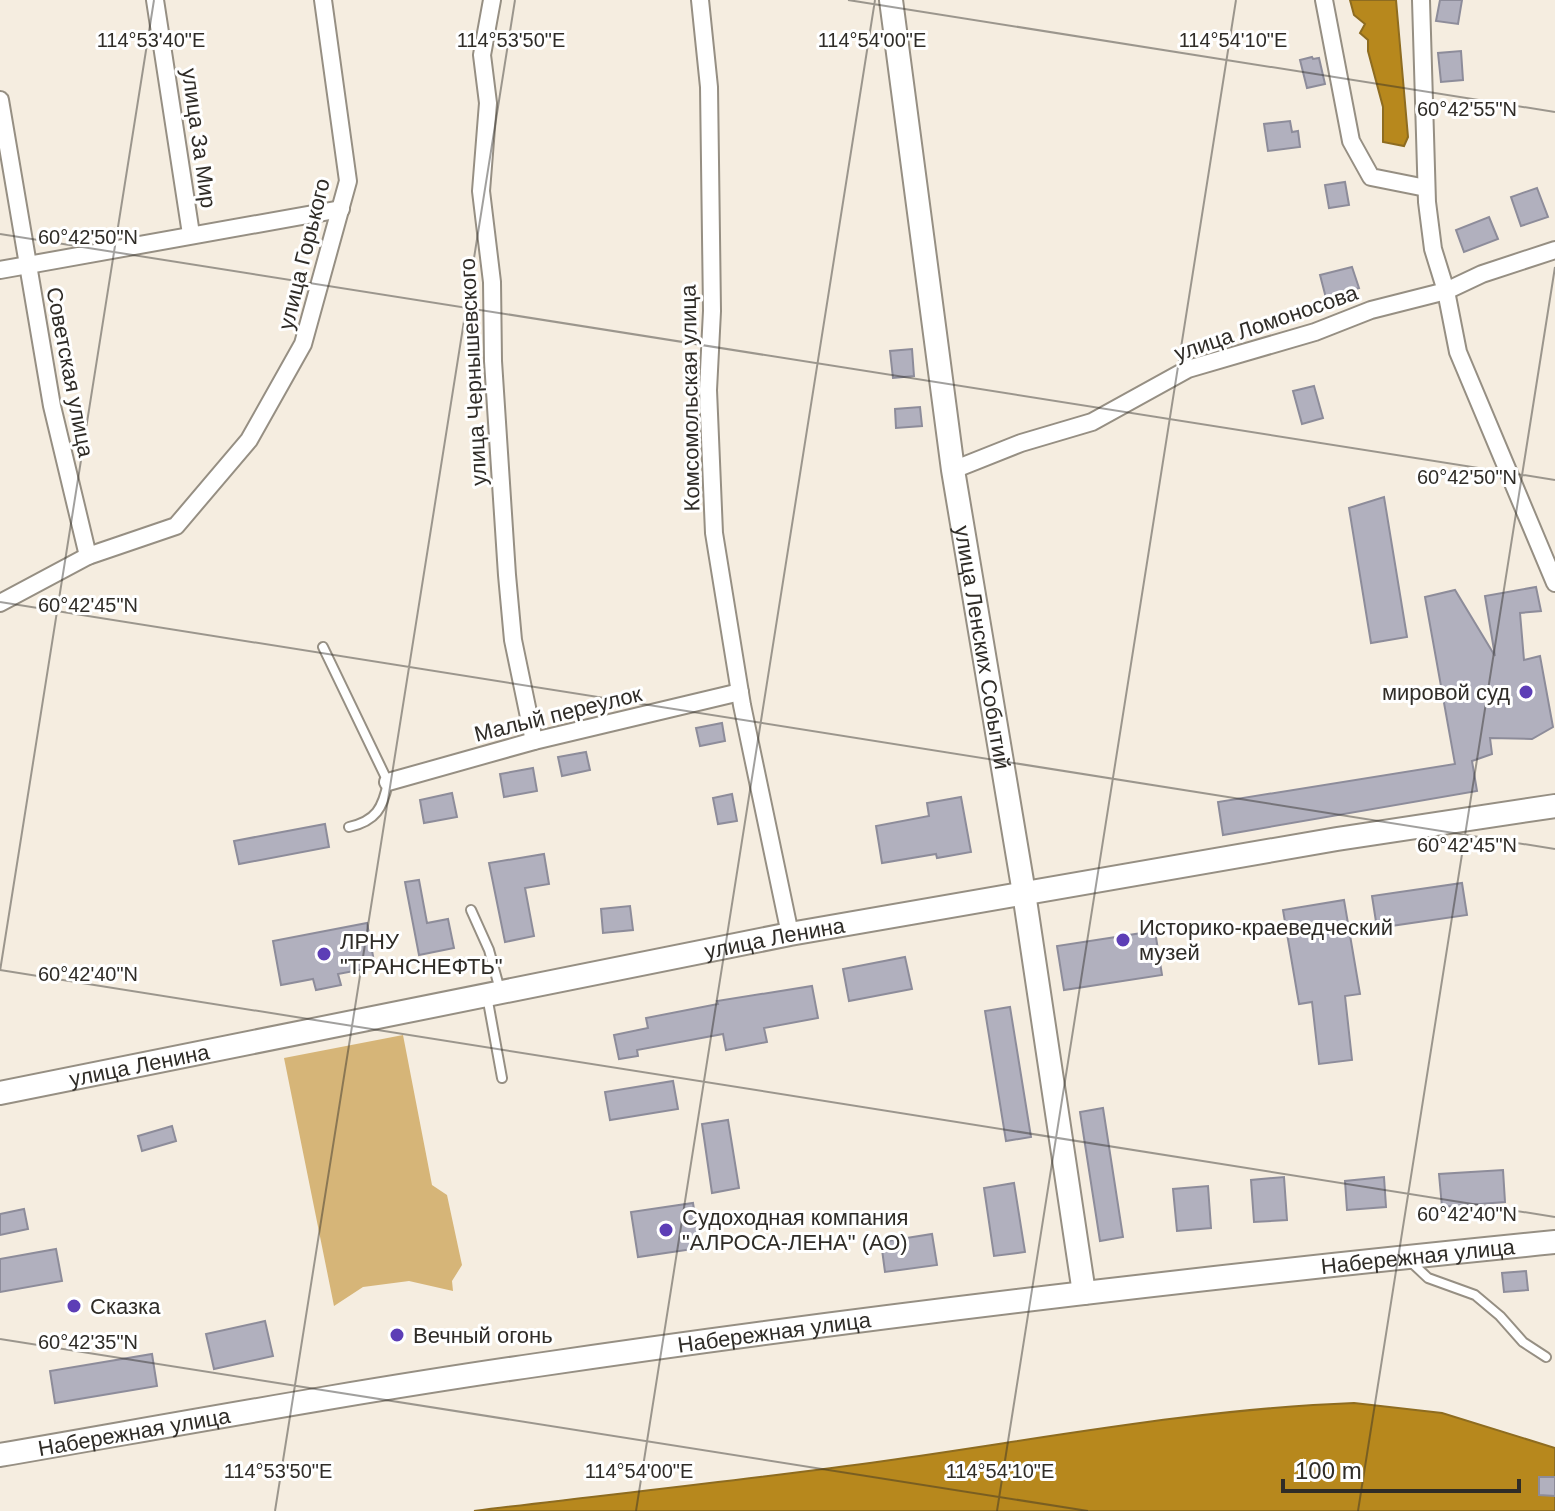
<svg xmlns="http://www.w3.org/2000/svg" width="1555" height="1511" viewBox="0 0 1555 1511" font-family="Helvetica,sans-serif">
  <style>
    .green { fill: #d6b578 }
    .water { fill: #b7881d; stroke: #8e6c20; stroke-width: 2 }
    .building { fill: #b1b0be; stroke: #8d8c9a; stroke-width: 2 }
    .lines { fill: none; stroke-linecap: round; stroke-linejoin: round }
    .lane-casing { stroke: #968f83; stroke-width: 12 }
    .street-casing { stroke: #968f83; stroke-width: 20 }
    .secondary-casing { stroke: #968f83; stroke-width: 26 }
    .lane { stroke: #fff; stroke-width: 8 }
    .street { stroke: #fff; stroke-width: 16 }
    .secondary { stroke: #fff; stroke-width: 22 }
    .ticks { fill: none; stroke: #2f2c27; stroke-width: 2; stroke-opacity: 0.45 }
    .poi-dot { fill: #5d3eb6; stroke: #fff; stroke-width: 3 }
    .labels { text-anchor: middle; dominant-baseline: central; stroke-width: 6; stroke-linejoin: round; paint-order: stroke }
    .street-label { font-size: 22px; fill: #2f2c27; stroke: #fff }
    .poi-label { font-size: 22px; fill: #2f2c27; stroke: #fff; text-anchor: start }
    .ticks-label { font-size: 20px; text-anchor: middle; fill: #2f2c27; stroke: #fff; stroke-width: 6; stroke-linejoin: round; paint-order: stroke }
  </style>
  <rect width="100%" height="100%" fill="#f5ede0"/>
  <path class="green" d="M403,1035L432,1185L447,1195L462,1265L452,1281L453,1291L409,1281L363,1287L334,1306L284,1058Z"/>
  <g class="water">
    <path d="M1350,0H1396L1408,137L1404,146L1383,142V107L1368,51V40L1360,33L1365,24L1354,15Z"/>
    <path d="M1354,1403L1442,1413L1555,1448V1511H474C610,1494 748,1480 884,1461C1041,1439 1195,1409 1354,1403Z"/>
  </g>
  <g class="building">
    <path d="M1440,0H1462L1458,24L1436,21Z"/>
    <path d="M1461,51L1463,80L1441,82L1438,53Z"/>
    <path d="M1312,57L1313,59L1319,58L1325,84L1307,88L1300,60Z"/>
    <path d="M1290,121L1292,132L1298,131L1300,147L1268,151L1264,124Z"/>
    <path d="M1345,182L1349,205L1329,208L1325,185Z"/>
    <path d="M1537,188L1548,217L1521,226L1511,197Z"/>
    <path d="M1489,217L1498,239L1464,252L1456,230Z"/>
    <path d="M1352,267L1359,288L1326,298L1320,275Z"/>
    <path d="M912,349L914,376L893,378L890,351Z"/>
    <path d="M1314,386L1323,418L1302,424L1293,391Z"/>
    <path d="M920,407L922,426L896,428L895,409Z"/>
    <path d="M1384,497L1407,637L1371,643L1349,508Z"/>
    <path d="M1536,587L1541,611L1520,613L1524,660L1540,656L1553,727L1532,739L1490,738L1492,754L1472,761L1477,791L1223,835L1218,802L1455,764L1425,597L1455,590L1495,656L1485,596Z"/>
    <path d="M722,723L725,741L700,746L696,728Z"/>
    <path d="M586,752L590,770L562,776L558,757Z"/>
    <path d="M533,768L537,791L504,797L500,774Z"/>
    <path d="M452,793L457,817L424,823L420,800Z"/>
    <path d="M732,794L737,821L718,824L713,798Z"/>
    <path d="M961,797L971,852L937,858L936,854L882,863L876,826L929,816L927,803Z"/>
    <path d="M325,824L329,847L239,864L234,841Z"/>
    <path d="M544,854L549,884L525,888L534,936L505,942L489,863Z"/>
    <path d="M419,880L427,923L448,919L454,948L419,955L405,882Z"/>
    <path d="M1462,883L1467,915L1377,928L1372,896Z"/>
    <path d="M1344,900L1360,994L1345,996L1352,1060L1319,1064L1312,1002L1299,1004L1283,910Z"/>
    <path d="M630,906L633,930L603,933L601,909Z"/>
    <path d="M367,923L375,967L338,974L341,985L316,990L313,979L281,985L273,941Z"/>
    <path d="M1155,931L1162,975L1064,990L1057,946Z"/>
    <path d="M905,957L912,989L849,1001L843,969Z"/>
    <path d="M812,986L818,1018L764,1028L767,1042L726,1050L723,1034L637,1050L638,1056L619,1059L614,1035L648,1028L646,1018L718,1004L717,1001Z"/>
    <path d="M1010,1007L1031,1137L1006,1141L985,1011Z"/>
    <path d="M673,1081L678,1109L610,1120L605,1092Z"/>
    <path d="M1103,1108L1123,1237L1100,1241L1080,1112Z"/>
    <path d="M728,1120L739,1188L712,1193L702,1124Z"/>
    <path d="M172,1126L176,1141L142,1151L138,1136Z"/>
    <path d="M1503,1170L1505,1202L1442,1207L1439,1174Z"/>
    <path d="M1284,1177L1287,1220L1254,1222L1251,1180Z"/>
    <path d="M1384,1177L1386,1207L1347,1210L1345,1181Z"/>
    <path d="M1014,1183L1025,1252L994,1256L984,1188Z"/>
    <path d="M1208,1186L1211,1228L1177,1231L1173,1189Z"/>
    <path d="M693,1203L700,1248L638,1257L631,1212Z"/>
    <path d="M24,1209L28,1229L0,1235V1214Z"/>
    <path d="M932,1234L937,1265L885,1272L881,1242Z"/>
    <path d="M56,1249L62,1281L0,1292V1259Z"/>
    <path d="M1526,1271L1528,1290L1504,1292L1502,1273Z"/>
    <path d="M265,1321L273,1356L214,1369L206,1334Z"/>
    <path d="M152,1354L157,1386L55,1403L50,1371Z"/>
    <path d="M1539,1477H1555V1496L1539,1495Z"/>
  </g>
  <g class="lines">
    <g class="lane-casing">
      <g id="lane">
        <path d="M323,647L388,782C383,808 376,821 349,827"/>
        <path d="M471,910L489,950L500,990"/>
        <path d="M487,996L502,1078"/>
        <path d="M1411,1262L1428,1278L1475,1295L1500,1316L1523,1342L1546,1357"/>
      </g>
    </g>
    <g class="street-casing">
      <g id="street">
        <path d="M155,0L191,234"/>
        <path d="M492,0L482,55L488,103L481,191L492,282L493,361L507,575L513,640L534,741"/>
        <path d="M700,0L709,87L712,311L708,390L714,533L742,705L790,934"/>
        <path d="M1324,0L1351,141L1371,177L1426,188"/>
        <path d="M1421,0L1427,202L1433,249L1446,291L1458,352L1555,583"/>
        <path d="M0,100L52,406L88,556"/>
        <path d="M0,270L341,209"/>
        <path d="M953,470L1021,443L1092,422L1188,369L1315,332L1371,310L1446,291L1482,274L1555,250"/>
        <path d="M0,603L88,556L176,526L249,440L303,344L348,181L323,0"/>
        <path d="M388,782L534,741L740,692"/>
      </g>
    </g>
    <g class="secondary-casing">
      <g id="secondary">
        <path id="s1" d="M891,0L953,470L1024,893L1084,1293"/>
        <path id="s2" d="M0,1093L790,934L1337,839L1555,806"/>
        <path id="s3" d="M0,1455C179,1424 357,1391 537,1365C875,1315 1215,1276 1555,1242"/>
      </g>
    </g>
    <use href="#lane" class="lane"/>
    <use href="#street" class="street"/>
    <use href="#secondary" class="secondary"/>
  </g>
  <path class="ticks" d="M848,0L1555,112M0,234L1555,480M0,602L1555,849M0,970L1555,1217M0,971L154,0M0,1339L1088,1511M275,1511L515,0M636,1511L875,0M997,1511L1236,0M1358,1511L1555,267"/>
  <g class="poi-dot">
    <circle cx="1526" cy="692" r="8"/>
    <circle cx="1123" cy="940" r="8"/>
    <circle cx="324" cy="954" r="8"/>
    <circle cx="666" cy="1230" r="8"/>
    <circle cx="74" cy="1306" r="8"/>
    <circle cx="397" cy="1335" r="8"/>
  </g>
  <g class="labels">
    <g class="street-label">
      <text transform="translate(199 138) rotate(82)">улица За Мир</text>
      <text transform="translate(304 254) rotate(-76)">улица Горького</text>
      <text transform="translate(1266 323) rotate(-19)">улица Ломоносова</text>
      <text transform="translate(70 372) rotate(79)">Советская улица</text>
      <text transform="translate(473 372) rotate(-93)">улица Чернышевского</text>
      <text transform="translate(690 398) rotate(-91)">Комсомольская улица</text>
      <text stroke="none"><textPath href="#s1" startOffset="654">улица Ленских Событий</textPath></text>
      <text transform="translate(558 714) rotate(-14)">Малый переулок</text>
      <text stroke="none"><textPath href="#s2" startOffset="790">улица Ленина</textPath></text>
      <text stroke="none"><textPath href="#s2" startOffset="142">улица Ленина</textPath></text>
      <text stroke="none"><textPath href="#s3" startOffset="1432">Набережная улица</textPath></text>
      <text stroke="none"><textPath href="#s3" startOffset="784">Набережная улица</textPath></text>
      <text stroke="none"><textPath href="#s3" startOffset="136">Набережная улица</textPath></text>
    </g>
    <g class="poi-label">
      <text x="1510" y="692" text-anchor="end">мировой суд</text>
      <text x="1139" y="927">Историко-краеведческий<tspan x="1139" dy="25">музей</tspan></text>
      <text x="340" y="941">ЛРНУ<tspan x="340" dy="25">"ТРАНСНЕФТЬ"</tspan></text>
      <text x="682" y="1217">Судоходная компания<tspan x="682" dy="25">"АЛРОСА-ЛЕНА" (АО)</tspan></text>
      <text x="90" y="1306">Сказка</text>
      <text x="413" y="1335">Вечный огонь</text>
    </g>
  </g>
  <g class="ticks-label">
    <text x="151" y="47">114°53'40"E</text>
    <text x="511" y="47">114°53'50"E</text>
    <text x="872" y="47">114°54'00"E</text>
    <text x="1233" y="47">114°54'10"E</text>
    <text x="1467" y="116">60°42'55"N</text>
    <text x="88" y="244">60°42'50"N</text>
    <text x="1467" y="484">60°42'50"N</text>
    <text x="88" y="612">60°42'45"N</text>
    <text x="1467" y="852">60°42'45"N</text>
    <text x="88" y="981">60°42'40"N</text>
    <text x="1467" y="1221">60°42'40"N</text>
    <text x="88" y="1349">60°42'35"N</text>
    <text x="278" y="1478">114°53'50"E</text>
    <text x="639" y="1478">114°54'00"E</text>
    <text x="1000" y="1478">114°54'10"E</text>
  </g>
  <path d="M1283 1479v12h236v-12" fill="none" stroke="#2f2c27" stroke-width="4"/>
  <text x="1295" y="1479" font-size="24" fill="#2f2c27" stroke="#ffffff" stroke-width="6" paint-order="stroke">100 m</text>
</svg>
